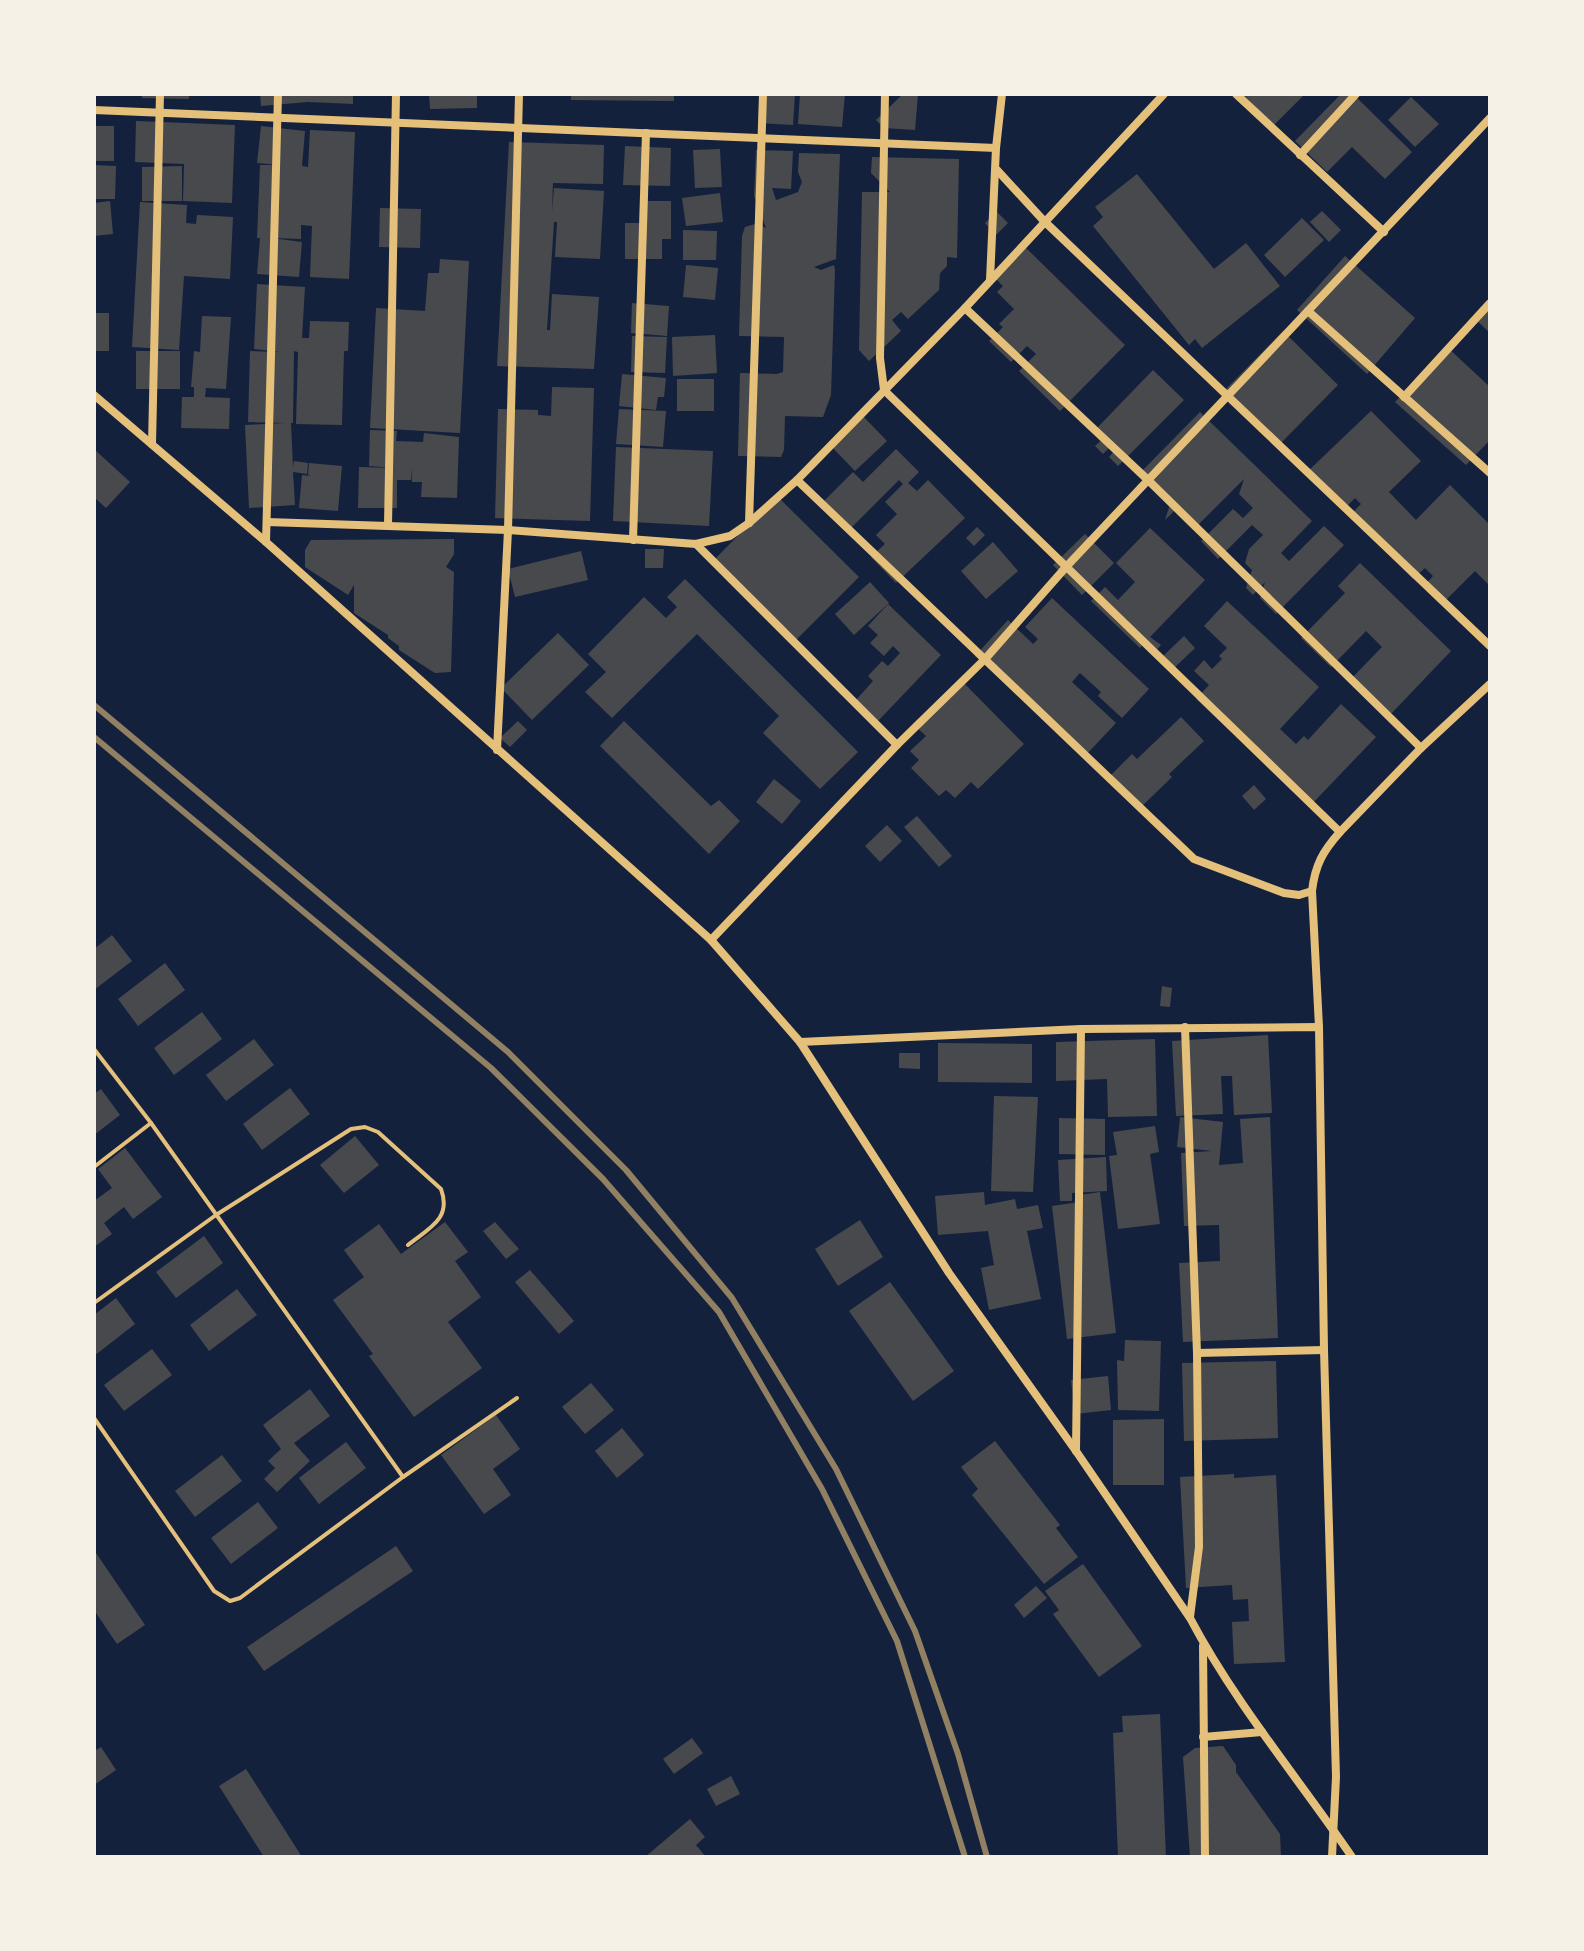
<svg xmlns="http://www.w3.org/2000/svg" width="1584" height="1951" viewBox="0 0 1584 1951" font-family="Merriweather,serif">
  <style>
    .building { fill: #48494c }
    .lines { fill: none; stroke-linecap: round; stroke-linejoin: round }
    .service { stroke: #e5c07b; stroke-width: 4 }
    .minor { stroke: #e5c07b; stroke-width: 8 }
    .rail { stroke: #918062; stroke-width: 6 }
  </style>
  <rect width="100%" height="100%" fill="#14213d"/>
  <g class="building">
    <path d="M142,94H189V99L142,98Z"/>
    <path d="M260,94H353V104L308,102L261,106Z"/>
    <path d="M429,94H477V108L430,109Z"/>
    <path d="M571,94H674V101L571,100Z"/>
    <path d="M760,94H795L793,125L758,123Z"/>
    <path d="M800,94H845L842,127L798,124Z"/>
    <path d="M903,94H918L915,130L884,128L876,120Z"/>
    <path d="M1243,94H1305L1273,126Z"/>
    <path d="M1341,94H1353L1412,152L1385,179L1352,147L1327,172L1295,141Z"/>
    <path d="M1411,97L1439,124L1415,147L1388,120Z"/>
    <path d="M136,121L235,125L232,203L183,201L184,164L135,162Z"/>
    <rect x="94" y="126" width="20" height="35"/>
    <path d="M261,126L305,131L302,166L308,167L310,130L355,132L349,279L310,277L312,226L301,225V239L272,238L302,242L299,277L257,274L260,238H257L260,165H280L257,163Z"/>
    <path d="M509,142L604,145L603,184L553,183L552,212L554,188L604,191L600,259L555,257L557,222H554L547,330H550L552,294L599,297L594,369L497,366Z"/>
    <path d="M625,146L671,148L670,186L623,185Z"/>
    <path d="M720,149L722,187L695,188L693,150Z"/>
    <path d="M756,150L793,151L791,189L772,188L776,200L798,192L802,182L798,172L799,153L840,154L836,259L814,267L821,270L834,265L835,270L831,395L823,417L785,416L784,450L781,457L738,456L740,373L777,374L783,372L784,337L739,336L742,236L745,227L755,224L766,228L754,196Z"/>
    <path d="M872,157L959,159L957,258L947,257V266L940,273L939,290L908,319L901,312L892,320L901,331L869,361L859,350L862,192H890L871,173Z"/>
    <path d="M94,165L116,166L115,199H94Z"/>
    <path d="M182,166V201H142V167Z"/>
    <path d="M1137,174L1214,269L1246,243L1280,286L1202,348L1195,339L1189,345L1093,226L1103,217L1095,207Z"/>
    <path d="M720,193L723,222L686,226L682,198Z"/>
    <path d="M110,201L113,234L94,236V203Z"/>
    <path d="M644,201H671V239H662V259H625V223H644Z"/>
    <path d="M140,202L187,205L186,223L196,224L197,215L233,217L230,279L184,276L179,350L132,347Z"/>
    <path d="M380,208L421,209L420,248L379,247Z"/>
    <path d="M1322,211L1341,230L1329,242L1310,222Z"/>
    <path d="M997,212L1008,223L996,235L985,223Z"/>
    <path d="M1302,218L1324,240L1285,277L1264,255Z"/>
    <path d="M683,230L717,231L716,260H683Z"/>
    <path d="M1022,244L1125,345L1060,411L1019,371L1036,354L1027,346L1011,362L989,341L1003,327L999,324L1014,309L997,292L1003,286L992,275Z"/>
    <path d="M1345,256L1415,318L1367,374L1297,310Z"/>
    <path d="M440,259L469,261L460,433L370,428L376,308L425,311L428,273H439Z"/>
    <path d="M686,265L718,268L715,300L683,297Z"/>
    <path d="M257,284L305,287L302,338H309L310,321L349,322L348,351H344L342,425L296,424L298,352L294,351L293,423H291L293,467L294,461L308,463L307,474L293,472L295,505L249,508L245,425L285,423L248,422L250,351L281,352L254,349Z"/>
    <path d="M632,303L669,306L667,336L631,333Z"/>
    <path d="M1490,303V333L1475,319Z"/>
    <rect x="94" y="313" width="15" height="38"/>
    <path d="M202,316L231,317L226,389L206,388L205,397L230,398L229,429L181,428L182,397H194V387H191L194,351L200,352Z"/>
    <path d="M1283,331L1338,385L1277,447L1222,393Z"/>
    <path d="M715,335L717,373L673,376L672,337Z"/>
    <path d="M632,336L667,337L665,373L631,372Z"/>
    <path d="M1447,347L1490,387V440L1466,465L1395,402Z"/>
    <rect x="136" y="351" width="44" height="38"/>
    <path d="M1153,370L1184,400L1118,466L1109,457L1118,447L1114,443L1103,454L1095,446L1105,437L1096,429Z"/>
    <path d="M622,374L666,378L664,397H658L656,410L619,406Z"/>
    <rect x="677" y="379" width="37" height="32"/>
    <path d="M552,387L594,388L590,521L495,518L498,409L538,410V415L551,416Z"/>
    <path d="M619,409L666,411L663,447L616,444Z"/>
    <path d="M1371,411L1421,461L1389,492L1416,520L1450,485L1490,525V586L1475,571L1443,603L1425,585L1433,576L1425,568L1413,579L1350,515L1361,504L1355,498L1344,509L1307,472Z"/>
    <path d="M859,412L887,441L855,471L828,443Z"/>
    <path d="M1200,412L1312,521L1281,553L1289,561L1324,526L1344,545L1276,614L1260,598L1265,582L1253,595L1246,588L1252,570L1245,563L1249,549L1263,535L1252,525L1218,559L1201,541L1233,509L1243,518L1253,508L1239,494L1244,479L1193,530L1174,511L1165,520L1170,504L1139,474Z"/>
    <path d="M370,430L397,431L396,441L423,442L424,433L459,437L457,498L421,497L422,482H412L411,467V480H397V508H358L359,467L396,468L369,466Z"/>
    <path d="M616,447L713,451L709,526L613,521Z"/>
    <path d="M94,449L130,482L106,508L94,497Z"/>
    <path d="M896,449L919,472L908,483L917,491L928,480L965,518L896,583L871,557L885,544L876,535L897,514L885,502L903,484L899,480L847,532L820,505L853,472L863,482Z"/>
    <path d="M309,463L342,466L338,511L299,508L302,475L311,476L308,475Z"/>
    <path d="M777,496L859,577L792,644L711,563Z"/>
    <path d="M977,527L985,535L974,546L966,538Z"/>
    <path d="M1150,528L1205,580L1150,637L1161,645L1154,653L1143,644L1140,648L1091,601L1105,587L1118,600L1135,582L1116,563Z"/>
    <path d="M1085,534L1114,563L1082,595L1053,565Z"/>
    <path d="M454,539V554L446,567L454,572L451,672L435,673L399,650V646L388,638V635L354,613V585L348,595L305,567V550L311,540Z"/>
    <path d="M993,542L1018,571L986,599L961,571Z"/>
    <path d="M645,549H664L663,568H645Z"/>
    <path d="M581,551L588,580L515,597L508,569Z"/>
    <path d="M1360,563L1451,651L1388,717L1350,680L1382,647L1366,631L1331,667L1301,638L1345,593L1338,586Z"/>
    <path d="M685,579L858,752L820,789L763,733L779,716L697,634L612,718L585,692L606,672L588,654L644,597L666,618L677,607L667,597Z"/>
    <path d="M870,582L889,603L854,635L835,614Z"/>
    <path d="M1052,598L1149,689L1122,718L1098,696L1101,692L1080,673L1072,682L1116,723L1084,757L975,656L1008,620L1033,644L1038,639L1025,627Z"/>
    <path d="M1227,601L1319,687L1280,729L1296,744L1304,736L1308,740L1341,704L1376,737L1310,806L1196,699L1209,685L1194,671L1204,660L1212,669L1222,659L1219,656L1227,648L1204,626Z"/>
    <path d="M888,604L941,655L878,721L856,700L873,681L868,676L882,661L888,666L900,653L893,646L884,656L870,643L878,635L868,626Z"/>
    <path d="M558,633L589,665L532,720L501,688Z"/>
    <path d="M1184,636L1195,648L1172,670L1161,658Z"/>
    <path d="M960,679L1024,744L978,789L971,782L955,798L946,790L939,796L911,768L919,760L910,751L926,736L913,724Z"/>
    <path d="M1181,717L1204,741L1169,774L1172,777L1139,809L1109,777L1132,754L1137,759Z"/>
    <path d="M518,721L527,730L510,747L500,738Z"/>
    <path d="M624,721L711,806L719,800L740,821L709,854L600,746Z"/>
    <path d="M774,779L801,801L782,824L756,802Z"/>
    <path d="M1254,785L1266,799L1254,810L1242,796Z"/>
    <path d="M917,816L952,856L939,867L904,827Z"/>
    <path d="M887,825L902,841L880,862L865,846Z"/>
    <path d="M112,935L132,961L94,990V949Z"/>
    <path d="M165,963L185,990L138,1026L118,999Z"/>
    <path d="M1162,986L1172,988L1170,1007L1160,1006Z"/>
    <path d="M202,1012L222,1039L174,1075L154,1048Z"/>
    <path d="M1268,1035L1272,1113L1234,1115L1232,1076H1221L1223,1114L1176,1116L1172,1041Z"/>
    <path d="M254,1039L274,1065L226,1101L206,1075Z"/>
    <path d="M1155,1039L1157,1116L1108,1117L1107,1079L1056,1081V1042Z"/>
    <path d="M938,1043L1032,1044V1083L938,1082Z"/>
    <path d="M899,1053H920V1069L899,1068Z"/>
    <path d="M290,1088L310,1114L262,1150L243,1124Z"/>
    <path d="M101,1089L120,1115L94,1135V1094Z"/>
    <path d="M994,1096L1038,1097L1033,1192L991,1191Z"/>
    <path d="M1180,1117L1223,1122L1219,1165L1243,1163L1240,1119L1270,1117L1278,1338L1183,1342L1179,1263L1220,1261L1219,1225L1184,1226L1181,1153L1212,1151L1177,1147Z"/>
    <path d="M1059,1118L1105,1119V1155L1059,1154Z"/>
    <path d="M1155,1126L1159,1152L1150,1154L1160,1224L1118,1229L1109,1156L1117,1155L1113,1132Z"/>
    <path d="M355,1136L379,1165L344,1193L320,1165Z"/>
    <path d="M125,1148L162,1197L133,1219L124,1207L104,1223L112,1234L94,1247V1201L112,1188L98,1169Z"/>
    <path d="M1106,1157L1107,1191L1072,1193V1201H1060L1058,1160Z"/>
    <path d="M984,1192L985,1205L1015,1199L1017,1209L1038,1205L1043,1228L1027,1231L1041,1299L989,1310L981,1268L994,1265L988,1231L938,1235L935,1196Z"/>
    <path d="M1100,1192L1116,1333L1067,1339L1052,1206L1079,1202V1195Z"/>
    <path d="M860,1220L883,1257L838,1286L815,1249Z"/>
    <path d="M445,1222L468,1252L455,1261L481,1297L448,1322L482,1368L414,1417L369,1356L373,1354L333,1300L364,1277L344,1250L379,1224L401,1254Z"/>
    <path d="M495,1222L519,1249L506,1259L483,1231Z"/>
    <path d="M204,1236L223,1263L176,1298L156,1272Z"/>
    <path d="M530,1270L574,1321L559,1334L515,1282Z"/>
    <path d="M890,1282L954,1371L913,1401L849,1311Z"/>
    <path d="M237,1289L257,1315L209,1351L190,1325Z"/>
    <path d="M116,1298L135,1324L94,1356V1315Z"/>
    <path d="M1125,1340L1161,1341L1159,1411L1118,1410L1117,1360L1124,1361Z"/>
    <path d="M152,1349L172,1375L124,1411L104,1385Z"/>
    <path d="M1276,1361L1278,1438L1184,1441L1182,1363Z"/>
    <path d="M1108,1376L1111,1410L1075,1414L1071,1380Z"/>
    <path d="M591,1383L614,1410L585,1434L562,1407Z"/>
    <path d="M310,1389L330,1416L294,1443L310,1461L277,1492L264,1479L275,1468L268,1461L281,1449L263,1425Z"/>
    <path d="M496,1415L520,1449L493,1469L511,1495L484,1514L441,1455Z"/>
    <path d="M1164,1419V1485H1113V1420Z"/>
    <path d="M622,1428L644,1455L617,1478L595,1451Z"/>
    <path d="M995,1441L1060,1525L1056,1528L1078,1557L1044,1584L972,1495L978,1489L961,1467Z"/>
    <path d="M346,1442L366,1468L319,1504L299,1478Z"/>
    <path d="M222,1455L242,1481L195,1517L175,1491Z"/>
    <path d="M1234,1474V1478L1276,1475L1285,1662L1234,1664L1232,1622L1249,1621L1248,1599L1233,1600L1232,1585L1186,1588L1180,1477Z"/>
    <path d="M258,1502L278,1528L231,1564L211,1538Z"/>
    <path d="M396,1546L413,1571L264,1671L247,1647Z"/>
    <path d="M94,1550L145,1625L117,1644L94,1610Z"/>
    <path d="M1083,1564L1142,1646L1099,1677L1053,1614L1059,1610L1045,1591Z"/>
    <path d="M1036,1586L1047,1598L1024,1618L1014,1605Z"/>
    <path d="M1160,1714L1166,1857H1118L1113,1733L1123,1732L1122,1716Z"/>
    <path d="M692,1738L703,1753L674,1774L663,1759Z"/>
    <path d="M1223,1746L1236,1765V1772L1280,1834L1281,1857H1190L1183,1757L1195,1748Z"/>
    <path d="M101,1747L116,1770L94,1785V1751Z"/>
    <path d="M246,1769L302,1857H264L219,1786Z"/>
    <path d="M731,1776L740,1794L716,1806L707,1789Z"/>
    <path d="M690,1819L705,1837L696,1845L706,1857H645Z"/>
  </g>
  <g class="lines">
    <g class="service">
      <path d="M94,1049L151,1123L403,1477L240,1598L230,1601L214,1591L94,1418"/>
      <path d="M94,1167L151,1123"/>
      <path d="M94,1303L216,1215L351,1129L365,1127L378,1132L441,1189C452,1219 429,1228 408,1245"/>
      <path d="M403,1477L517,1398"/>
    </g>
    <g class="minor">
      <path d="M885,94L880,358L884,390L1340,832L1421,748"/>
      <path d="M1236,94L1384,232"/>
      <path d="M94,110L996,148"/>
      <path d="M1300,155L1356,94"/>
      <path d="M997,170L1044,221L1490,646"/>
      <path d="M990,280L996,148L1002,94"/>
      <path d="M965,308L1148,480L1421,748L1490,684"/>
      <path d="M1308,311L1490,473"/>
      <path d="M94,395L266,542L711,940L800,1042L949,1273L1076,1451L1190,1618C1235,1703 1298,1778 1352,1857"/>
      <path d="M1404,397L1490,303"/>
      <path d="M152,444L160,94"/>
      <path d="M797,480L1194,859L1284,893L1299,895L1312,891C1315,865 1323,851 1340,832"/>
      <path d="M267,522L508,530L696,544L730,536L749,523L797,480L965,308L1164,94"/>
      <path d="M749,523L763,94"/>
      <path d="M388,525L396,94"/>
      <path d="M633,540L646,133"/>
      <path d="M266,542L278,94"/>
      <path d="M696,544L897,745"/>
      <path d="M497,750L508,530L519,94"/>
      <path d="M1312,891L1319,1027"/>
      <path d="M711,940L897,745L986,658L1066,567L1490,118"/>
      <path d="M1185,1027L1197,1353L1199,1547L1190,1617"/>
      <path d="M800,1042L1081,1029L1319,1027L1324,1350L1336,1777L1332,1857"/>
      <path d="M1197,1353L1324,1350"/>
      <path d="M1076,1451L1081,1029"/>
      <path d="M1203,1646L1205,1857"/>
      <path d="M1203,1737L1262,1732"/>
    </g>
    <g class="rail">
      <path d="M94,705L508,1052L626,1170L732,1298L836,1469L915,1631L958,1754L987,1857"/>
      <path d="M94,737L491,1068L603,1179L719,1312L822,1489L897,1641L965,1857"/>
    </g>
  </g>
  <rect width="1584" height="1951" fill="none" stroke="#f6f1e7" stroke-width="192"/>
</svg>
